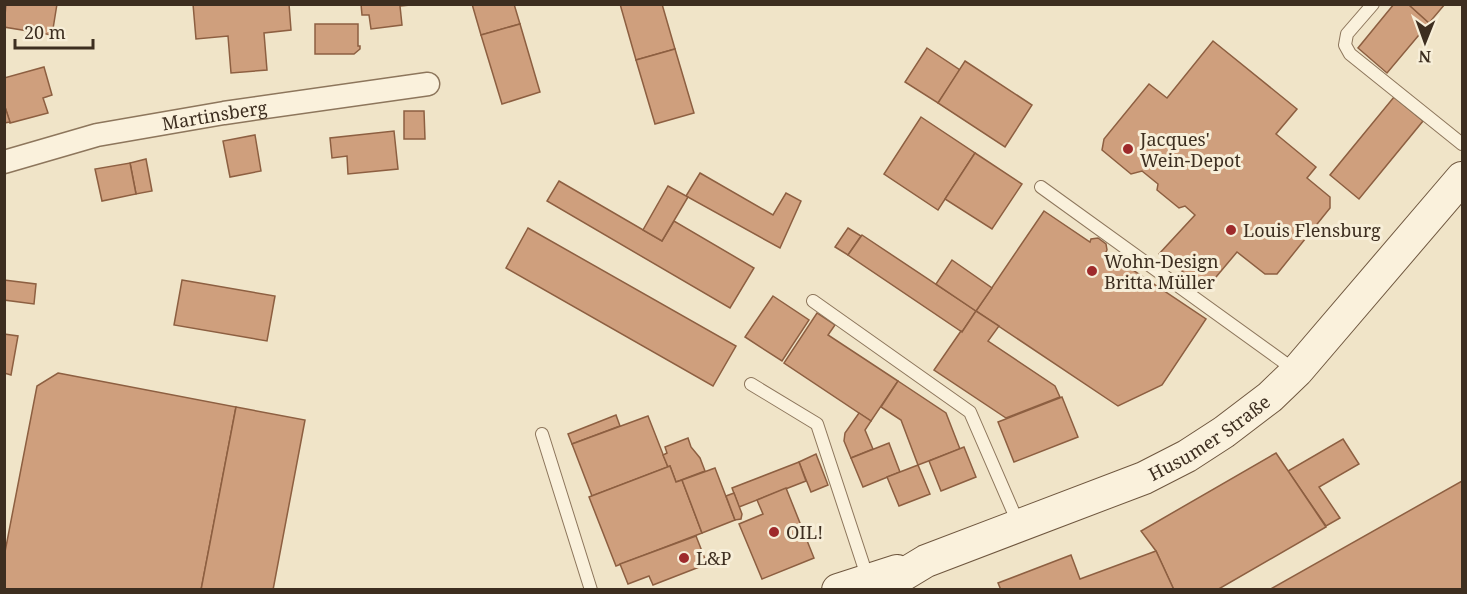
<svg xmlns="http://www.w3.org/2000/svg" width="1467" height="594" viewBox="0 0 1467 594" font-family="'Noto Serif',serif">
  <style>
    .building { fill: #cf9f7d; stroke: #8d5f41; stroke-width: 1.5 }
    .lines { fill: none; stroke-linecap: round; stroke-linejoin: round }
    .lane-casing { stroke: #8d765c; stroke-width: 14 }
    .street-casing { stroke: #8d765c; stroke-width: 25 }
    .secondary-casing { stroke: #6f573f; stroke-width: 34 }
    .lane { stroke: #faf1dc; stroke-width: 12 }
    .street { stroke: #faf1dc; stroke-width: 22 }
    .secondary { stroke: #faf1dc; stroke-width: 32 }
    .poi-dot { fill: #9e2a2b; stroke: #f7eed8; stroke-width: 2 }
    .labels { text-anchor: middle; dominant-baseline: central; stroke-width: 6; stroke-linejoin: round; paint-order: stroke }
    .street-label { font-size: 18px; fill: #3d2e20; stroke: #f7eed8 }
    .poi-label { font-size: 18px; fill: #3d2e20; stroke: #f7eed8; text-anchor: start }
  </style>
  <rect width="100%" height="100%" fill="#f0e4c8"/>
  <g class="building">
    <path d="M6,4H57L52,35L4,27Z"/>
    <path d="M193,4H289L291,30L264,33L267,70L231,73L228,36L196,39Z"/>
    <path d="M361,4H410V5L400,6L402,25L371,29L369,15H362Z"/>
    <path d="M472,4H514L520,24L481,35Z"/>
    <path d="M620,4H662L675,49L636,60Z"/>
    <path d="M1394,4H1408L1429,23L1387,73L1358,48Z"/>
    <path d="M1408,4H1445L1429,23Z"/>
    <path d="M315,24H358V46H360V49L354,54H315Z"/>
    <path d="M520,24L540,92L502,104L481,35Z"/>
    <path d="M1213,41L1297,109L1276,134L1316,167L1307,178L1330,197V208L1277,274H1265L1237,252L1206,289L1159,254L1195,215L1185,206L1179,208L1157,190L1158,184L1142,171L1131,174L1102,150L1104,139L1149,84L1167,98Z"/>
    <path d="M927,48L960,70L938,103L905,82Z"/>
    <path d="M675,49L694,113L655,124L636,60Z"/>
    <path d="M965,61L1032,105L1005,147L938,103Z"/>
    <path d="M44,67L52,95L43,98L48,113L10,123L4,104V78Z"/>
    <path d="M1394,97L1423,121L1359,199L1330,175Z"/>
    <path d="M4,104L10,122L4,123Z"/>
    <path d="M404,111H424L425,139H404Z"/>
    <path d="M921,117L975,153L938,210L884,174Z"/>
    <path d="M394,131L398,169L348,174L347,156L332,158L330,138Z"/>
    <path d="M255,135L261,171L230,177L223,141Z"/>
    <path d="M975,153L1022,184L992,229L945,199Z"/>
    <path d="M146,159L152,191L136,194L130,163Z"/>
    <path d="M130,163L136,194L102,201L95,169Z"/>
    <path d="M700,173L773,215L786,193L801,201L780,248L686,196Z"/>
    <path d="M559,181L662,241L674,221L754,268L730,308L547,201Z"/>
    <path d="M668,186L688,197L662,241L643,230Z"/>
    <path d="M1044,211L1090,242L1091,239L1098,238L1106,244L1107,250L1106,252L1206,319L1162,385L1118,406L976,311Z"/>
    <path d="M528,228L736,346L713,386L506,268Z"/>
    <path d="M848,228L861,236L848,255L835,247Z"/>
    <path d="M862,235L976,311L962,332L848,255Z"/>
    <path d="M952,260L992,288L976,311L936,284Z"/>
    <path d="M4,280L36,284L34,304L4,300Z"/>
    <path d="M182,280L275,296L267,341L174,325Z"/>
    <path d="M773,296L809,320L782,361L745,337Z"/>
    <path d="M976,311L999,326L988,341L1055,386L1060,397L1006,418L934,370L961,331L962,332Z"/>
    <path d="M817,313L835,325L828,335L898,381L871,421L784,363Z"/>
    <path d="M4,334L18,336L11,375L4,373Z"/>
    <path d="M58,373L236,407L201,590H4V557L37,386Z"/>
    <path d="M898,381L946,413L960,449L918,465L901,420L881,407Z"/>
    <path d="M1062,397L1078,437L1014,462L998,422Z"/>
    <path d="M236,407L305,420L273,590H201Z"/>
    <path d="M859,413L871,421L865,430L873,449L851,458L844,441L845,433Z"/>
    <path d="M616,415L620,426L572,444L568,434Z"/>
    <path d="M648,416L668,467L592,496L572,444Z"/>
    <path d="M688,438L691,447L700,458L705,471L676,482L670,466L668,467L663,455L667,453L665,447Z"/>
    <path d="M1343,439L1359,464L1319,487L1340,518L1326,526L1288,471Z"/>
    <path d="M889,443L900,472L863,487L851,458Z"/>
    <path d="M964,447L976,477L941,491L929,461Z"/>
    <path d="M1276,453L1326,527L1217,590H1174L1156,551L1141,531Z"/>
    <path d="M816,454L828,485L811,492L799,462Z"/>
    <path d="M799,462L806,481L739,507L732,488Z"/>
    <path d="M918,465L930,494L899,506L887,477Z"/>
    <path d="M670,466L676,482L682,480L702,533L616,566L589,497Z"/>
    <path d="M715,468L735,520L702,533L682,480Z"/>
    <path d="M1462,481V590H1269Z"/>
    <path d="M786,488L814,558L762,579L739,524L763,514L757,500Z"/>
    <path d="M734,493L742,514L741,519L735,520L726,496Z"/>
    <path d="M696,536L707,564L653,585L649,576L628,584L620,564Z"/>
    <path d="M1156,551L1174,590H1001L998,583L1071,555L1080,579Z"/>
  </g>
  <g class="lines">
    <g class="lane-casing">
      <g id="lane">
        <path d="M1373,4L1347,34L1345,45L1350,54L1462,144"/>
        <path d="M1041,187L1296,371"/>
        <path d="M813,301L970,412L1019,525"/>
        <path d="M751,384L817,424L868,579"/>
        <path d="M542,434L591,590"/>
      </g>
    </g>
    <g class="street-casing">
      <g id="street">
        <path id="s1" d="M4,162L97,135L224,113L428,84"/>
      </g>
    </g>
    <g class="secondary-casing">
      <g id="secondary">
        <path d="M838,590L897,571"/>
        <path id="s2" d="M878,590L926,561L1144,478L1187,456L1224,432L1270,397L1297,371L1462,178"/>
      </g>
    </g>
    <use href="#lane" class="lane"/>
    <use href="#street" class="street"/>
    <use href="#secondary" class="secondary"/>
  </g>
  <g class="poi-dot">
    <circle cx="1128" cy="149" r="6"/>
    <circle cx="1231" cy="230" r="6"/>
    <circle cx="1092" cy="271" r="6"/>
    <circle cx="774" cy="532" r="6"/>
    <circle cx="684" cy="558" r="6"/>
  </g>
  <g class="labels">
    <g class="street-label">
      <text stroke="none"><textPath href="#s1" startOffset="216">Martinsberg</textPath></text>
      <text stroke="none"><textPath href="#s2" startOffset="366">Husumer Straße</textPath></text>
    </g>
    <g class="poi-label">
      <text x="1140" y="139">Jacques'<tspan x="1140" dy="21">Wein-Depot</tspan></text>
      <text x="1243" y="230">Louis Flensburg</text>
      <text x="1104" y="261">Wohn-Design<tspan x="1104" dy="21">Britta Müller</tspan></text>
      <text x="786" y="532">OIL!</text>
      <text x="696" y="558">L&amp;P</text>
    </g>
  </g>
  <rect width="1467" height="594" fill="none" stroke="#3d2e20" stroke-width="12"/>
  <g transform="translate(1425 42) rotate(181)" stroke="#f7eed8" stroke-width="4.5" paint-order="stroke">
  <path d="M0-4.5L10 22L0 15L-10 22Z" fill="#3d2e20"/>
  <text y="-9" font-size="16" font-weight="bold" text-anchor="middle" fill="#3d2e20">N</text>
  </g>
  <path d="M15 39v9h78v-9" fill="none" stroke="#3d2e20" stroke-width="3"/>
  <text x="24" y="39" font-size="18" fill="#3d2e20" stroke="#f7eed8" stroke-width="4.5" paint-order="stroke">20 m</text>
</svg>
